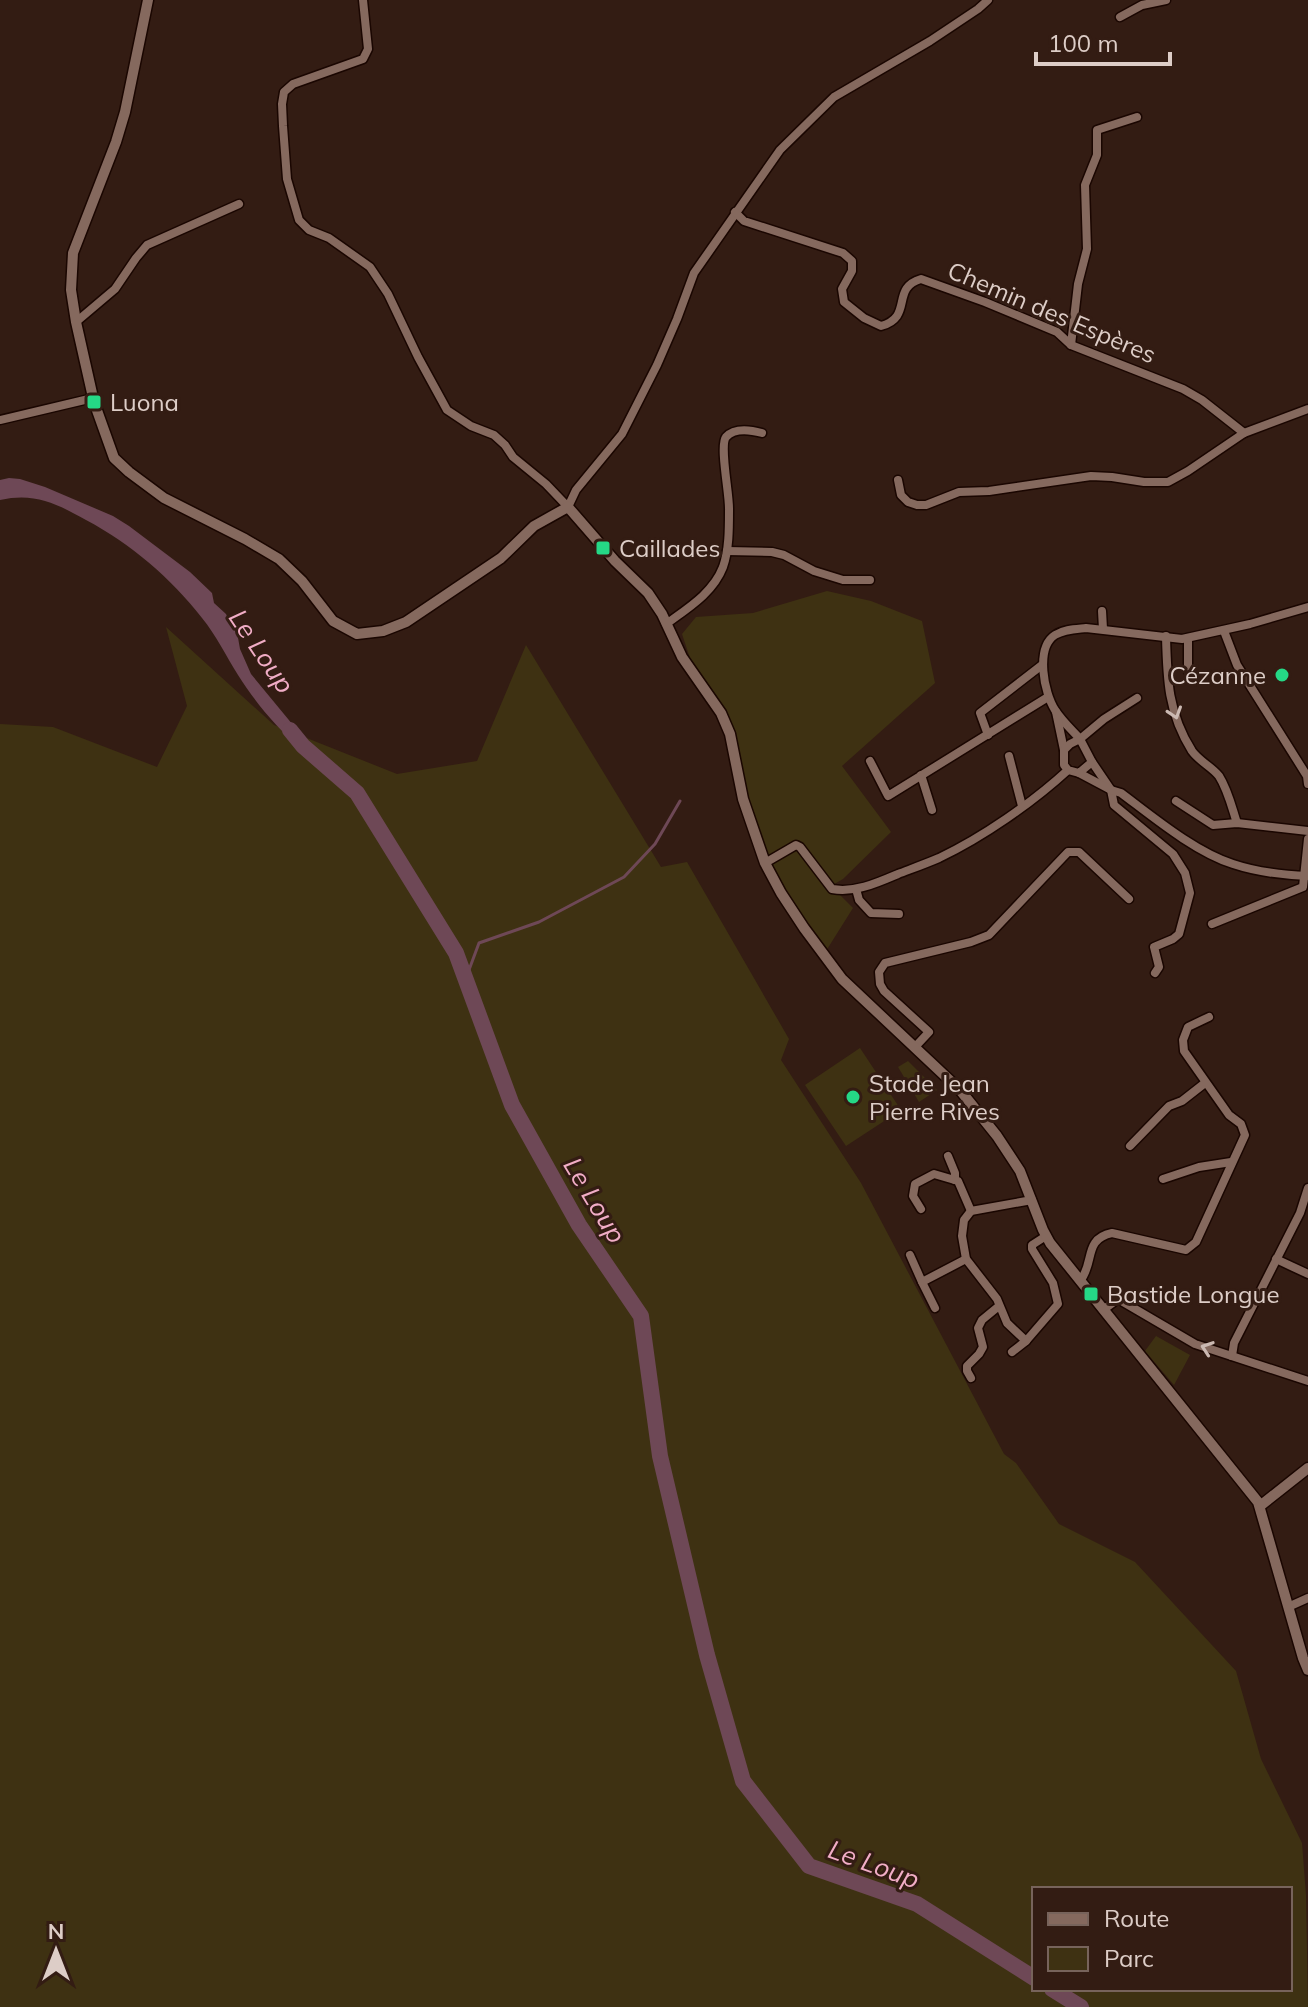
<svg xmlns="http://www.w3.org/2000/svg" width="1308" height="2007" viewBox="0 0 1308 2007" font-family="Mulish,sans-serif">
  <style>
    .green { fill: #3e3112; fill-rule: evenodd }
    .water { fill: #6e4856 }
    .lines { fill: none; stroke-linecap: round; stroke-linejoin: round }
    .stream { stroke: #6e4856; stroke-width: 3 }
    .river { stroke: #6e4856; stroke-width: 16 }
    .minor-casing { stroke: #1a0601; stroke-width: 11 }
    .tertiary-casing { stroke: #1a0601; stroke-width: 13 }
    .minor { stroke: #85695e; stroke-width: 8 }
    .tertiary { stroke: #85695e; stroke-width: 10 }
    .oneway { stroke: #cbb9b2 }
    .poi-dot { fill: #25d886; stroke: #331c13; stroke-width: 3 }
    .labels { text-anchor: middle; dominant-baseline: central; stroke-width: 6; stroke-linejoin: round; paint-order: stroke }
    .street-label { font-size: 24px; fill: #ddcdc7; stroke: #331c13 }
    .poi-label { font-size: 24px; fill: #ddcdc7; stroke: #331c13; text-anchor: start }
    .water-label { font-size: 26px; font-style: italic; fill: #f1adc6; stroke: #331c13 }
  </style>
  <rect width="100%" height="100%" fill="#331c13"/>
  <g class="green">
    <path d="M827,591L871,601L922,621L935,683L842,766L891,832L843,879L831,886L853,908L826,951L774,875L735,790L722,708L691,661L682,634L696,617L753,613Z"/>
    <path d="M166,627L274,725L397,774L477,761L526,645L661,867L687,862L789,1039L781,1060L861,1183L1004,1454L1016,1463L1059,1524L1135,1562L1236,1671L1261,1759L1302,1843L1306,1895L1308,2007H0V724L53,727L157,767L187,706ZM1034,1889H1290V1989H1034Z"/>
    <path d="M860,1048L901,1110L846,1146L805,1085Z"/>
    <path d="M908,1061L937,1090L919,1102L898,1067Z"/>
    <path d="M1156,1336L1190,1355L1174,1385L1145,1351Z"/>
  </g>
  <path class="water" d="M9,478L20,479L45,487L113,516L129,526L190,572L212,593L214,603L226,614L231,626L237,632L240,649L251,674L293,725L305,743L301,749C277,728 255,702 238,675C226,656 216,635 202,618C171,578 131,544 86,520C57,504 35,492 0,500V480Z"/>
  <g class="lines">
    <path class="stream" d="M466,978L479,943L539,922L624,877L655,844L680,801"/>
    <g class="river">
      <path d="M290,730L303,746L357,793L456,953L512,1105L579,1225L641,1316L660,1456L707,1655L743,1781L809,1866L917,1904L1034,1978"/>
      <path d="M1052,1989L1081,2007"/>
    </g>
    <g class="minor-casing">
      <g id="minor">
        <path d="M363,0L368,49L363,59L293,84L284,92L282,104L283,126L287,179L299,220L309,230L329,238L370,267L388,294L418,357L447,410L471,426L494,435L505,445L513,457L546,484L568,507L576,490L622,434L657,365L677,319L694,273L780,150L834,97L930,41L978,9L988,0"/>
        <path d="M1120,17L1142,5L1166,0"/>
        <path d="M735,212L744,221L843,253L852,261V271L842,289L844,302L864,318L881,326C914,317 890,288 921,279L985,302L1057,332L1071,345L1183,389L1202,400L1244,433"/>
        <path d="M76,322L115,289L136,258L147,245L239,204"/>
        <path d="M1071,345L1078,284L1087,249L1085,185L1097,155V130L1137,117"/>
        <path d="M0,420L93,398"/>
        <path d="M898,480L901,495L908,502L917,505H926L959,492L989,491L1091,476L1112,477L1144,482H1168L1188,471L1244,433L1308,409"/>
        <path d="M727,551L772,552L784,555L814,571L843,580H870"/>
        <path d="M1102,611L1103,629"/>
        <path d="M666,624C688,608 713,593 723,567C729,550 729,529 729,511C730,496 719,446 726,437C735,427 751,430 762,433"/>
        <path d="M1224,631L1237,665L1307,776L1308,784"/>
        <path d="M1166,636C1167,679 1168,713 1192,751C1199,761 1212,767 1219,776C1228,790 1232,808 1237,823"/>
        <path d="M1188,638V671"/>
        <path d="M1137,698L1104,719L1080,739C1072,730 1062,721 1055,710C1044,693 1035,648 1055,635C1064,629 1076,629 1086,628L1182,639L1250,624L1308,607"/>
        <path d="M1056,712L1064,750"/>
        <path d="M988,735L980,713L1042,665"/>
        <path d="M1080,739L1092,762L1079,773L1068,770L1064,765V750L1070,744Z"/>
        <path d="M1009,756L1022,806"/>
        <path d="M870,761L888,796L1048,697"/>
        <path d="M1092,762L1111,790L1114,805L1173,854L1185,873L1190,893L1179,934L1173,939L1154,947L1159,967L1155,973"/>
        <path d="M1079,773L1111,790L1121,793C1153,817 1195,852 1233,864C1257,872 1283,875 1308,876"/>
        <path d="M921,775L932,810"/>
        <path d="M1176,801L1213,825L1237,823L1308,831"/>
        <path d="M765,863L796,845L800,847L832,889C855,893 877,883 898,874C911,869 925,864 939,858C983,837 1032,803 1068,770"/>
        <path d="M856,889L859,900L871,913L899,914"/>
        <path d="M1212,924L1303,887L1308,839"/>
        <path d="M915,1047L929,1032L884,991L880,984L879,972L885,963L971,942L989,935L1068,852H1079L1129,899"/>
        <path d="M1130,1146L1169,1106L1182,1101L1205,1083"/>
        <path d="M948,1156L955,1173V1180"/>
        <path d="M1163,1179L1199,1167L1231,1162"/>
        <path d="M1032,1200L971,1211L964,1220L962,1236L966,1259L997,1299L1007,1323L1026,1341L1058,1304L1053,1283L1032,1249V1245L1046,1236"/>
        <path d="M921,1209L913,1196L915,1184L934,1174L958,1181L971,1211"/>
        <path d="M910,1255L922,1282"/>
        <path d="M1276,1259L1308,1274"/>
        <path d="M1080,1281C1095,1263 1083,1239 1112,1233L1186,1250L1196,1242L1245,1135L1241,1124L1229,1115L1184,1051L1183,1040L1188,1027L1209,1017"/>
        <path d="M935,1308L922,1282L966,1259"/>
        <path d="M1103,1310L1118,1299L1195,1344L1308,1381"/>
        <path d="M1012,1352L1026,1341"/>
        <path d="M1232,1356L1234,1343L1300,1213L1308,1188"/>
        <path d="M971,1378L967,1371V1366L979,1354L983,1347L978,1328L982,1320L999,1306"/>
        <path d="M1288,1607L1308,1598"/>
      </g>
    </g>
    <g class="tertiary-casing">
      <g id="tertiary">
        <path d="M148,0L125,112L116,142L73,253L71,290L76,322L94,402L114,458L129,472L164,498L245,539L279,559L302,581L333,621L357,634L383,631L406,622L501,558L534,526L568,507L615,561L648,593L662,614L682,657L721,713L730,734L743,799L765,863L781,893L804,928L842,979L960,1090L997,1136L1020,1171L1043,1230L1050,1243L1258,1502L1303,1658L1308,1670"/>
        <path d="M1260,1506L1308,1468"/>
      </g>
    </g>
    <use href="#minor" class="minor"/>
    <use href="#tertiary" class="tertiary"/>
  </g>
  <defs><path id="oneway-chevron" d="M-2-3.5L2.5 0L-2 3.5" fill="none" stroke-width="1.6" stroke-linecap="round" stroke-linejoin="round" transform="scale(2)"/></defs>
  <g class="oneway">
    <use href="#oneway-chevron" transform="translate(1175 713) rotate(72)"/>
    <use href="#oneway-chevron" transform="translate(1207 1348) rotate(-161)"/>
  </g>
  <g class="poi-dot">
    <rect x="86" y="394" width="16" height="16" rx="4"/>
    <rect x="595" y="540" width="16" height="16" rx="4"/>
    <circle cx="1282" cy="675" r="8"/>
    <circle cx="853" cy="1097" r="8"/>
    <rect x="1083" y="1286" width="16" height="16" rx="4"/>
  </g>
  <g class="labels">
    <g class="street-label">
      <text transform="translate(1052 312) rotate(23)">Chemin des Espères</text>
    </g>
    <g class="poi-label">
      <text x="110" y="402">Luona</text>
      <text x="619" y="548">Caillades</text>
      <text x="1266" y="675" text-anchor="end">Cézanne</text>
      <text x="869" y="1083">Stade Jean<tspan x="869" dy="28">Pierre Rives</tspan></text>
      <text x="1107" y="1294">Bastide Longue</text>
    </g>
    <g class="water-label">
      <text transform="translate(262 651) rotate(56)">Le Loup</text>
      <text transform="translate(595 1200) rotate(59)">Le Loup</text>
      <text transform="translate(874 1864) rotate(20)">Le Loup</text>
    </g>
  </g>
  <rect x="1032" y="1887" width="260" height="104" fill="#331c13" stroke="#77635b" stroke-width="2"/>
  <rect x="1048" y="1913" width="40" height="12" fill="#85695e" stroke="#77635b" stroke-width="2"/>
  <text x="1104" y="1927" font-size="24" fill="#ddcdc7">Route</text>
  <rect x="1048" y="1947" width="40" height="24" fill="#3e3112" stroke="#77635b" stroke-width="2"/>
  <text x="1104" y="1967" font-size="24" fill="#ddcdc7">Parc</text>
  <g transform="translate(56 1951)" stroke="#331c13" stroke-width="6" paint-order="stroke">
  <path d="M0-6L14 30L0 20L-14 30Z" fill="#ddcdc7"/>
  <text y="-12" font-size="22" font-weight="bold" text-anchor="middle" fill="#ddcdc7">N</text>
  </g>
  <path d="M1036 52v12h134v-12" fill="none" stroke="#ddcdc7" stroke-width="4"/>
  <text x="1048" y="52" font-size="24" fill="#ddcdc7" stroke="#331c13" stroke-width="6" paint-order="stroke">100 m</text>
</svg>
